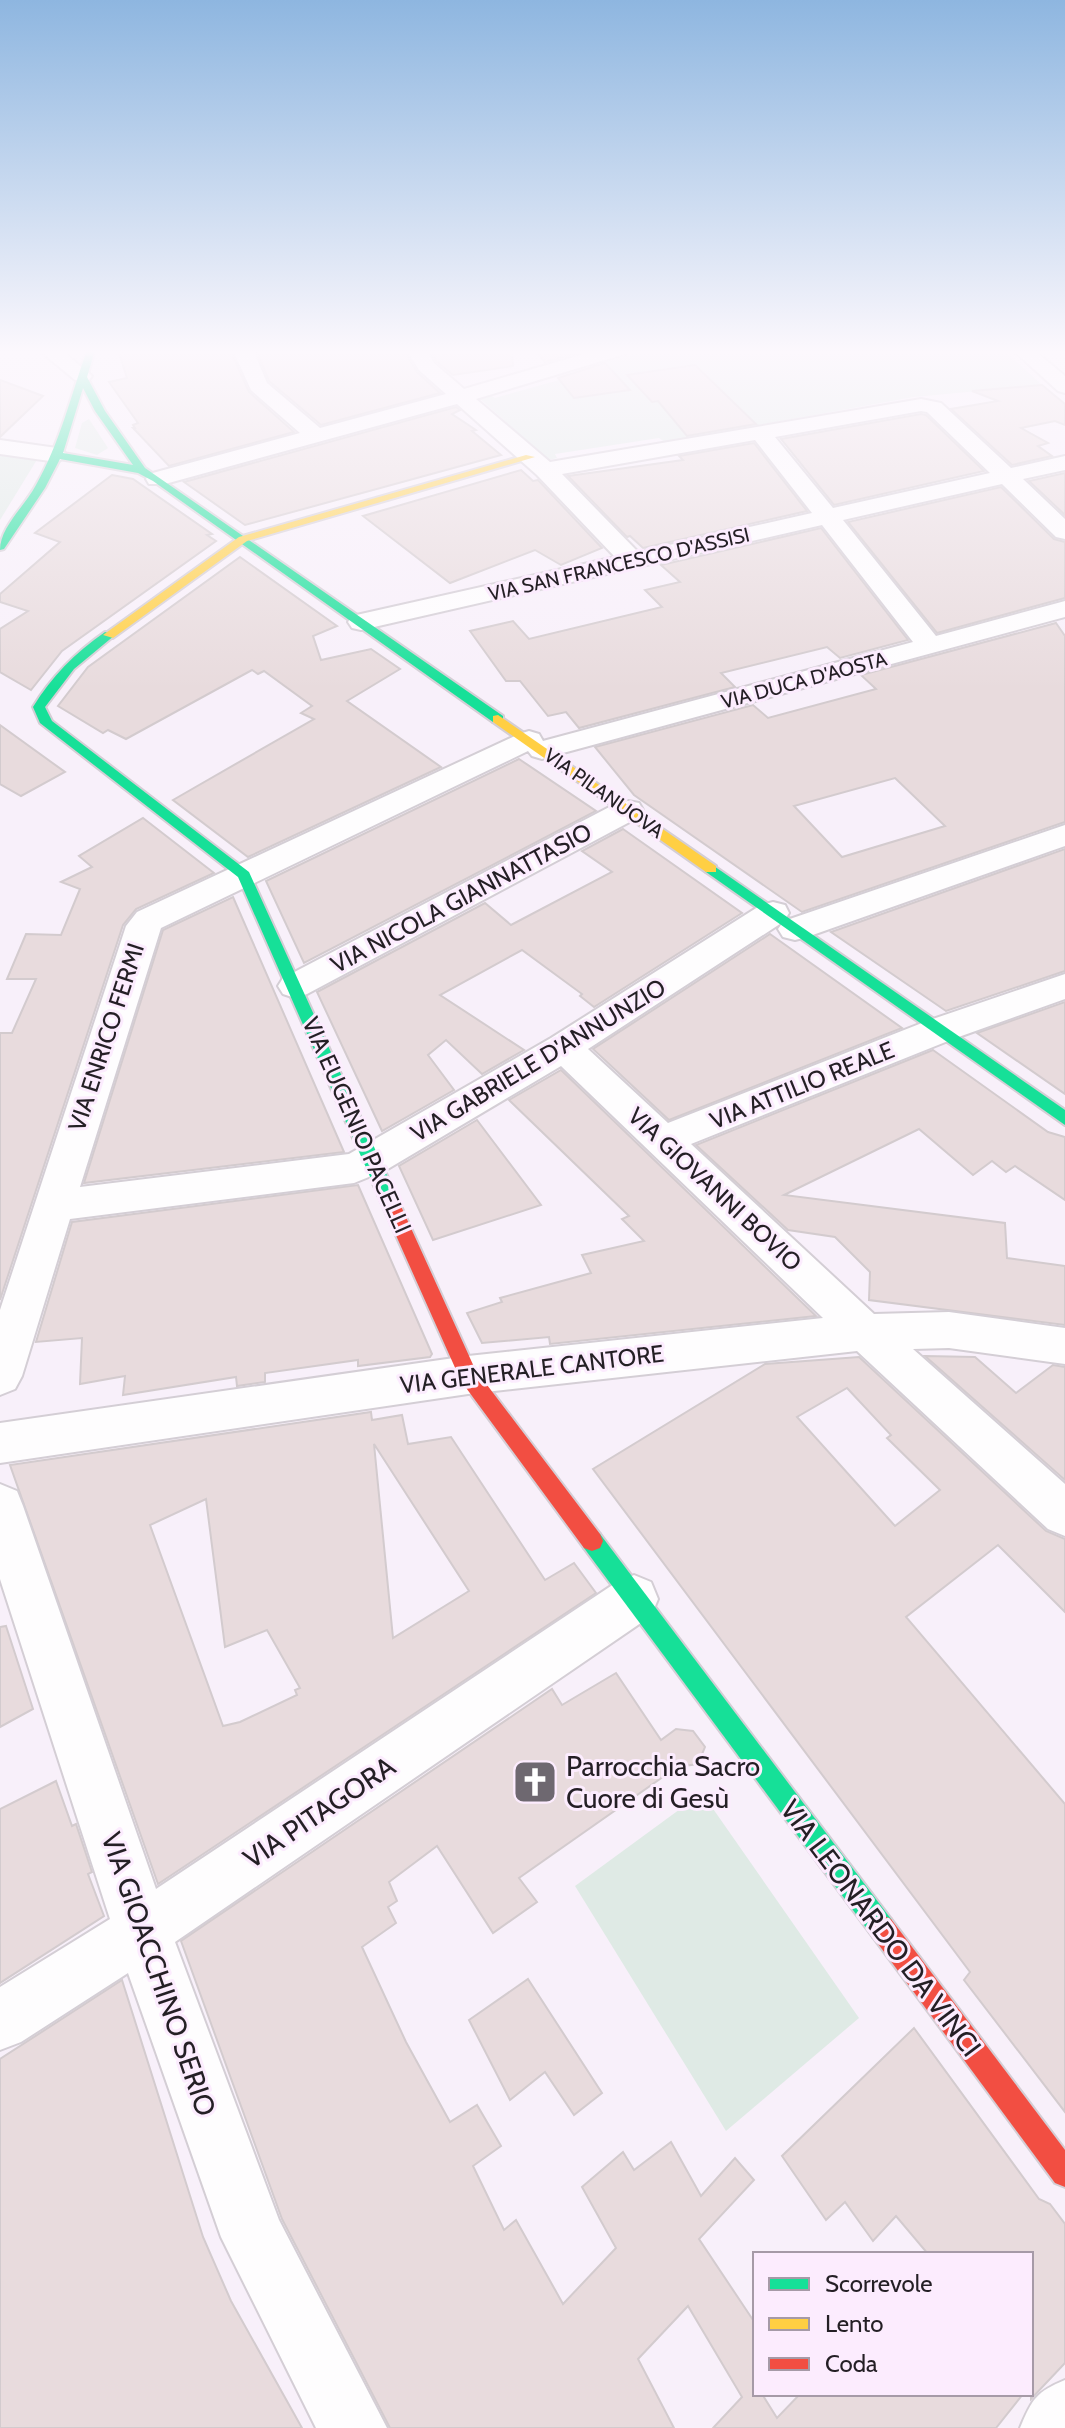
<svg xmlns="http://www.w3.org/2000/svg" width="1065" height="2428" viewBox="0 0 1065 2428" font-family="Cabin,sans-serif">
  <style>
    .green { fill: #dfeae5 }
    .building { fill: #e8dbdd; stroke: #d3cbce; stroke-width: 2; fill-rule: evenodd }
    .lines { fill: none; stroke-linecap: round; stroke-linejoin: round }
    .street-casing { stroke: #d4ced5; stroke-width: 4 }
    .fast-casing { stroke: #d4ced5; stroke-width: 4 }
    .slow-casing { stroke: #d4ced5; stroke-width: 4 }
    .jam-casing { stroke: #d4ced5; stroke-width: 4 }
    .street { fill: #fefdfe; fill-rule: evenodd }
    .fast { fill: #16e098; fill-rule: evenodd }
    .slow { fill: #ffcf43; fill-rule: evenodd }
    .jam { fill: #f24e42; fill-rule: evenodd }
    .labels { text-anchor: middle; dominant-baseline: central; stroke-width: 6; stroke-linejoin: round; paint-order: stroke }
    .far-street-label { font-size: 20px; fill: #241f25; stroke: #fcecfe }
    .street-label { font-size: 24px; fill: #241f25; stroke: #fcecfe }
    .near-poi-label { font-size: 28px; fill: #241f25; stroke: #fcecfe; text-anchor: start }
    .near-street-label { font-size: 28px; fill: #241f25; stroke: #fcecfe }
  </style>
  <rect width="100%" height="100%" fill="#f8f0fa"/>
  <g class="green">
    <path d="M653,350H1004L1042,385L914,397L665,442L659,438L555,454L557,458L549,460L479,398L490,395L495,398L581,374L590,368L589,365Z"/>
    <path d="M89,419L108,448L97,455L75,448L82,423Z"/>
    <path d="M0,452L38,458L0,520Z"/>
    <path d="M702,1793L859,2018L726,2131L575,1886Z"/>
  </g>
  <g class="building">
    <path d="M126,350H230L249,392L294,432L169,466L133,428H135L133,425L138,423L109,382L127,378L119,353Z"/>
    <path d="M256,350H404L417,372L440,393L321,425L269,381Z"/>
    <path d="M430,350H512L513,366L453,375L436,361Z"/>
    <path d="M535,350H588L545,362Z"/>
    <path d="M605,363L630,390L574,398L558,378Z"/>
    <path d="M695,365L756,424L687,436L658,401L652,402L627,375Z"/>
    <path d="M0,380L43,396L0,437Z"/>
    <path d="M1042,385L1065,404V425L1055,421L1021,428L1048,443L1038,446L1052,456L1012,465L951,409L998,401L972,391Z"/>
    <path d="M456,407L460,410L452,414L476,430L472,431L501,455L245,525L184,482Z"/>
    <path d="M921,414L926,415L984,471L834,505L781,439Z"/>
    <path d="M754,443L807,511L643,548L630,536L627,537L568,476L683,460L679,456Z"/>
    <path d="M521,470L533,481L538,480L602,548L561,565L535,550L450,583L363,516Z"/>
    <path d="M1065,473V515L1029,481Z"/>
    <path d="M112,475L133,479L212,534L207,535L216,541L62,651L31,690L0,672V629L28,611L0,602V594L60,542L35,533Z"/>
    <path d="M1001,487L1054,539L1065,542V598L937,633L848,522Z"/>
    <path d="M821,528L908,640L840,658L827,647L721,673L735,687L579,728L566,712L548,716L520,681H506L470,631L513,621L529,639L662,607L645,590L680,582L661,565Z"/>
    <path d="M240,557L337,626L313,636L321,660L371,649L400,669L347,701L441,767L248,857L173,800L314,719L301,713L312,706L264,671L258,674L252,670L126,739L108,730L103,733L58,706L88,667Z"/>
    <path d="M1056,623L1065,636V822L802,912L634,795L595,747L753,705L768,718L876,689L861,675ZM895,778L945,826L842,857L794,806Z"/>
    <path d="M0,725L65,772L21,796L0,784Z"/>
    <path d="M519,759L596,811L304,963L266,881Z"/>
    <path d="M143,818L214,873L136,909L123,925L0,1300V1033H12L36,979H7L26,934L61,935L80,889L61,882L92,867L79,856Z"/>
    <path d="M623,829L742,913L594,1007L580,996L582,994L522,950L440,995L524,1050L482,1074L446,1040L428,1055L454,1090L382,1131L317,992L485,903L511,925L612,872L582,851Z"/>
    <path d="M1065,849V971L946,1011L831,932Z"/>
    <path d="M233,897L344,1152L84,1183L163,930Z"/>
    <path d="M770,934L902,1028L669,1120L593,1049Z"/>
    <path d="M1065,1002V1094L977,1033Z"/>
    <path d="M933,1050L1048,1132L1065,1137V1200L1015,1166L1006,1172L992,1161L973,1175L919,1129L784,1195L1005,1223L1007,1258L1065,1266V1325L869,1300L870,1272L835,1237L788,1230L696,1145Z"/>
    <path d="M561,1070L816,1316L550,1344L549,1337L482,1343L467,1313L502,1302L500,1298L591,1273L582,1255L644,1241L622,1219L629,1216L509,1100Z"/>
    <path d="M477,1120L541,1205L433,1240L399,1166Z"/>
    <path d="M358,1185L432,1354L430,1357L358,1366V1360L265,1373V1382L237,1386L236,1377L123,1395L125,1376L80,1384L82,1338L36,1342L72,1222Z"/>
    <path d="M925,1356L975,1357L1016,1393L1053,1365L1065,1367V1480Z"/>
    <path d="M859,1357L1046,1531L1065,1539V1612L998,1545L906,1617L1065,1804V2112L964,1980L970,1972L593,1469L765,1364ZM847,1388L891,1435L887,1438L940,1490L895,1526L797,1417Z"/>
    <path d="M371,1412L372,1420L402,1415L408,1444L451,1437L545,1580L574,1563L596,1593L158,1884L10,1465ZM374,1444L469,1591L393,1638ZM206,1499L225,1647L267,1630L300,1688L295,1690L297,1695L240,1722L223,1726L150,1525Z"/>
    <path d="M6,1626L33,1709L0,1727V1627Z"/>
    <path d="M616,1673L661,1740L676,1729L693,1731L705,1747L698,1764L677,1767L519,1878L537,1902L493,1933L437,1846L389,1882L397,1901L388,1907L396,1923L362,1947L406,2042L450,2122L477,2105L501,2146L473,2166L504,2230L516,2220L563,2304L616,2248L582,2187L623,2152L634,2170L671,2142L701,2196L735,2158L754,2180L699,2239L755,2323V2394H762L777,2418L800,2394H1023L996,2428H713L742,2397L688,2306L638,2359L674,2428H390L282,2219L181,1941L552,1689L562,1705Z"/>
    <path d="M56,1781L72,1826L76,1824L92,1872L88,1874L104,1916L0,1983V1809Z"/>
    <path d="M528,1979L602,2093L574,2115L545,2072L510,2100L469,2020Z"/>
    <path d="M122,1980L203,2237L231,2301L302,2428H0V2059Z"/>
    <path d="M914,2028L1039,2199L1050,2204L1065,2224V2363L1031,2399V2254H928L896,2216L873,2241L845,2202L826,2220L782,2156Z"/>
  </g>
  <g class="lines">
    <g class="street-casing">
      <g id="street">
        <path d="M39,350H61L92,376L89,380H75Z"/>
        <path d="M233,350H253L267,383L320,428L446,394L419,370L407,350H427L434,363L464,389L598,350H628L625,354L476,399L550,462L921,399L941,403L1011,468L1065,456V470L1023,479L1065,519V539L1056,537L1002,484L843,520L936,636L1065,601V617L552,756L542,759L532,756L528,751L161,928L80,1187L349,1154L551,1038L761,905L773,902L785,905L789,913L784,921L1065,825V846L807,937L795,940L783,937L778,929L783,922L588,1049L668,1123L927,1021L1065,974V999L953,1039L691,1144L874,1314L949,1312L1065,1328V1364L949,1348L913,1349L1065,1484V1536L1048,1529L857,1351L468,1394L0,1463V1423L468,1356L823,1318L561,1066L386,1170L354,1183L70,1219L22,1376L15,1389L0,1395V1310L126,926L137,912L519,734L529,731L539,734L543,741L913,642L822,525L361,630L352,628L348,622L352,616L615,557L537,475L457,404L165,484H149L146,479L149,474L300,433L251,390ZM921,411L927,412L990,473L833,508L775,437ZM755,440L812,513L638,552L562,474Z"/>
        <path d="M1013,350H1034L1065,376V393L1058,391Z"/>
        <path d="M0,440L57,448L68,455L57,462L0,454Z"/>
        <path d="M628,801L639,803L643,810L639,817L307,994L295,998L283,994L278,986L283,978L617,803Z"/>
        <path d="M0,1484L17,1491L23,1506L156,1889L617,1582L634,1575L651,1582L658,1599L651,1616L175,1942L279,2220L387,2428H316L221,2237L128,1973L21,2042L0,2050V1987L110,1919L0,1579Z"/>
        <path d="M1065,2380V2428H1020C1032,2399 1036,2392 1065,2380Z"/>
      </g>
    </g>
    <g class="fast-casing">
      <g id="fast">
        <path d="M87,350H95L87,377L105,411L145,468L503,716V722H493L153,481L138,473L60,459L45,488L4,549L0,550C0,527 25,506 36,485C60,443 71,395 87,350ZM83,388L95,411L133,465L63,453Z"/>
        <path d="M105,632L115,635L74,669L45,707L52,721L249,872L400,1204L397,1209H385L382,1204L238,877L40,723L33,707C52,676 75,653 105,632Z"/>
        <path d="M711,864L1065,1110V1125L706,872L704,869Z"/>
        <path d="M592,1531L600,1534L891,1919L895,1928L891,1937L882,1941L873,1937L584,1548L581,1541L584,1534Z"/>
      </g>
    </g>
    <g class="slow-casing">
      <g id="slow">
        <path d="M526,455L535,457L247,541L113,638L103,635L239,537Z"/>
        <path d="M498,715L716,866V872H706L493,722V716Z"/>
      </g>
    </g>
    <g class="jam-casing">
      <g id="jam">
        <path d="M391,1197L397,1199L400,1204L475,1369L600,1534L603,1541L600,1548L592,1551L584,1548L461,1381L382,1204L385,1199Z"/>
        <path d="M882,1915L891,1919L1065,2150V2187L1055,2183L873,1937L869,1928L873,1919Z"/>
      </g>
    </g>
    <use href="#street" class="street"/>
    <use href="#fast" class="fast"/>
    <use href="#slow" class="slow"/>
    <use href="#jam" class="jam"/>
  </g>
  <linearGradient id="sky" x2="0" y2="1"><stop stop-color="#8eb6e0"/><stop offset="0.51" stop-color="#fcf8fd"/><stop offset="1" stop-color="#fcf8fd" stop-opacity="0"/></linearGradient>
  <rect width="1065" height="690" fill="url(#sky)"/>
  <defs>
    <g id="church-square" transform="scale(2.3)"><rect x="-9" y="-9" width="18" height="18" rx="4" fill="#6e6870" stroke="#fcecfe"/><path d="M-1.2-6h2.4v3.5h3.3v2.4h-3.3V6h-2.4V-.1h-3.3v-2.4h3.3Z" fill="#fff"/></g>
  </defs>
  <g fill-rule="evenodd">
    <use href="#church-square" x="535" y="1782"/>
  </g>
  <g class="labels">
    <g class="far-street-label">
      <text transform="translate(619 564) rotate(-13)">VIA SAN FRANCESCO D'ASSISI</text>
      <text transform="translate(804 680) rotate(-15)">VIA DUCA D'AOSTA</text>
      <text transform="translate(604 793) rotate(35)">VIA PILANUOVA</text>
    </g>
    <g class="street-label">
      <text transform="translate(461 898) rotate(-28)">VIA NICOLA GIANNATTASIO</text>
      <text transform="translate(106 1037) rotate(-72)">VIA ENRICO FERMI</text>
      <text transform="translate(538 1060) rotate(-31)">VIA GABRIELE D'ANNUNZIO</text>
      <text transform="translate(802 1085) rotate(-22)">VIA ATTILIO REALE</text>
      <text transform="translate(357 1125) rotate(66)">VIA EUGENIO PACELLI</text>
      <text transform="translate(715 1189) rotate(43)">VIA GIOVANNI BOVIO</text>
      <text transform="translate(532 1369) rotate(-7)">VIA GENERALE CANTORE</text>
    </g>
    <g class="near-poi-label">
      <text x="566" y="1766">Parrocchia Sacro<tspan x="566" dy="32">Cuore di Gesù</tspan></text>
    </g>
    <g class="near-street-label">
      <text transform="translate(319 1812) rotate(-34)">VIA PITAGORA</text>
      <text transform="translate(881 1928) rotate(53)">VIA LEONARDO DA VINCI</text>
      <text transform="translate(159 1974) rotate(71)">VIA GIOACCHINO SERIO</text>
    </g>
  </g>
  <rect x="753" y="2252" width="280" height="144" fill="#fcecfe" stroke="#a69aa7" stroke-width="2"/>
  <rect x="769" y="2278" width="40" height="12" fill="#16e098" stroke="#a69aa7" stroke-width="2"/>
  <text x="825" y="2292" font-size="24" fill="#241f25">Scorrevole</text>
  <rect x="769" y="2318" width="40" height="12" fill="#ffcf43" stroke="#a69aa7" stroke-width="2"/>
  <text x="825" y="2332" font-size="24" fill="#241f25">Lento</text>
  <rect x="769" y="2358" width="40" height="12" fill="#f24e42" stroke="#a69aa7" stroke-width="2"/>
  <text x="825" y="2372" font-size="24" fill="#241f25">Coda</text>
</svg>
